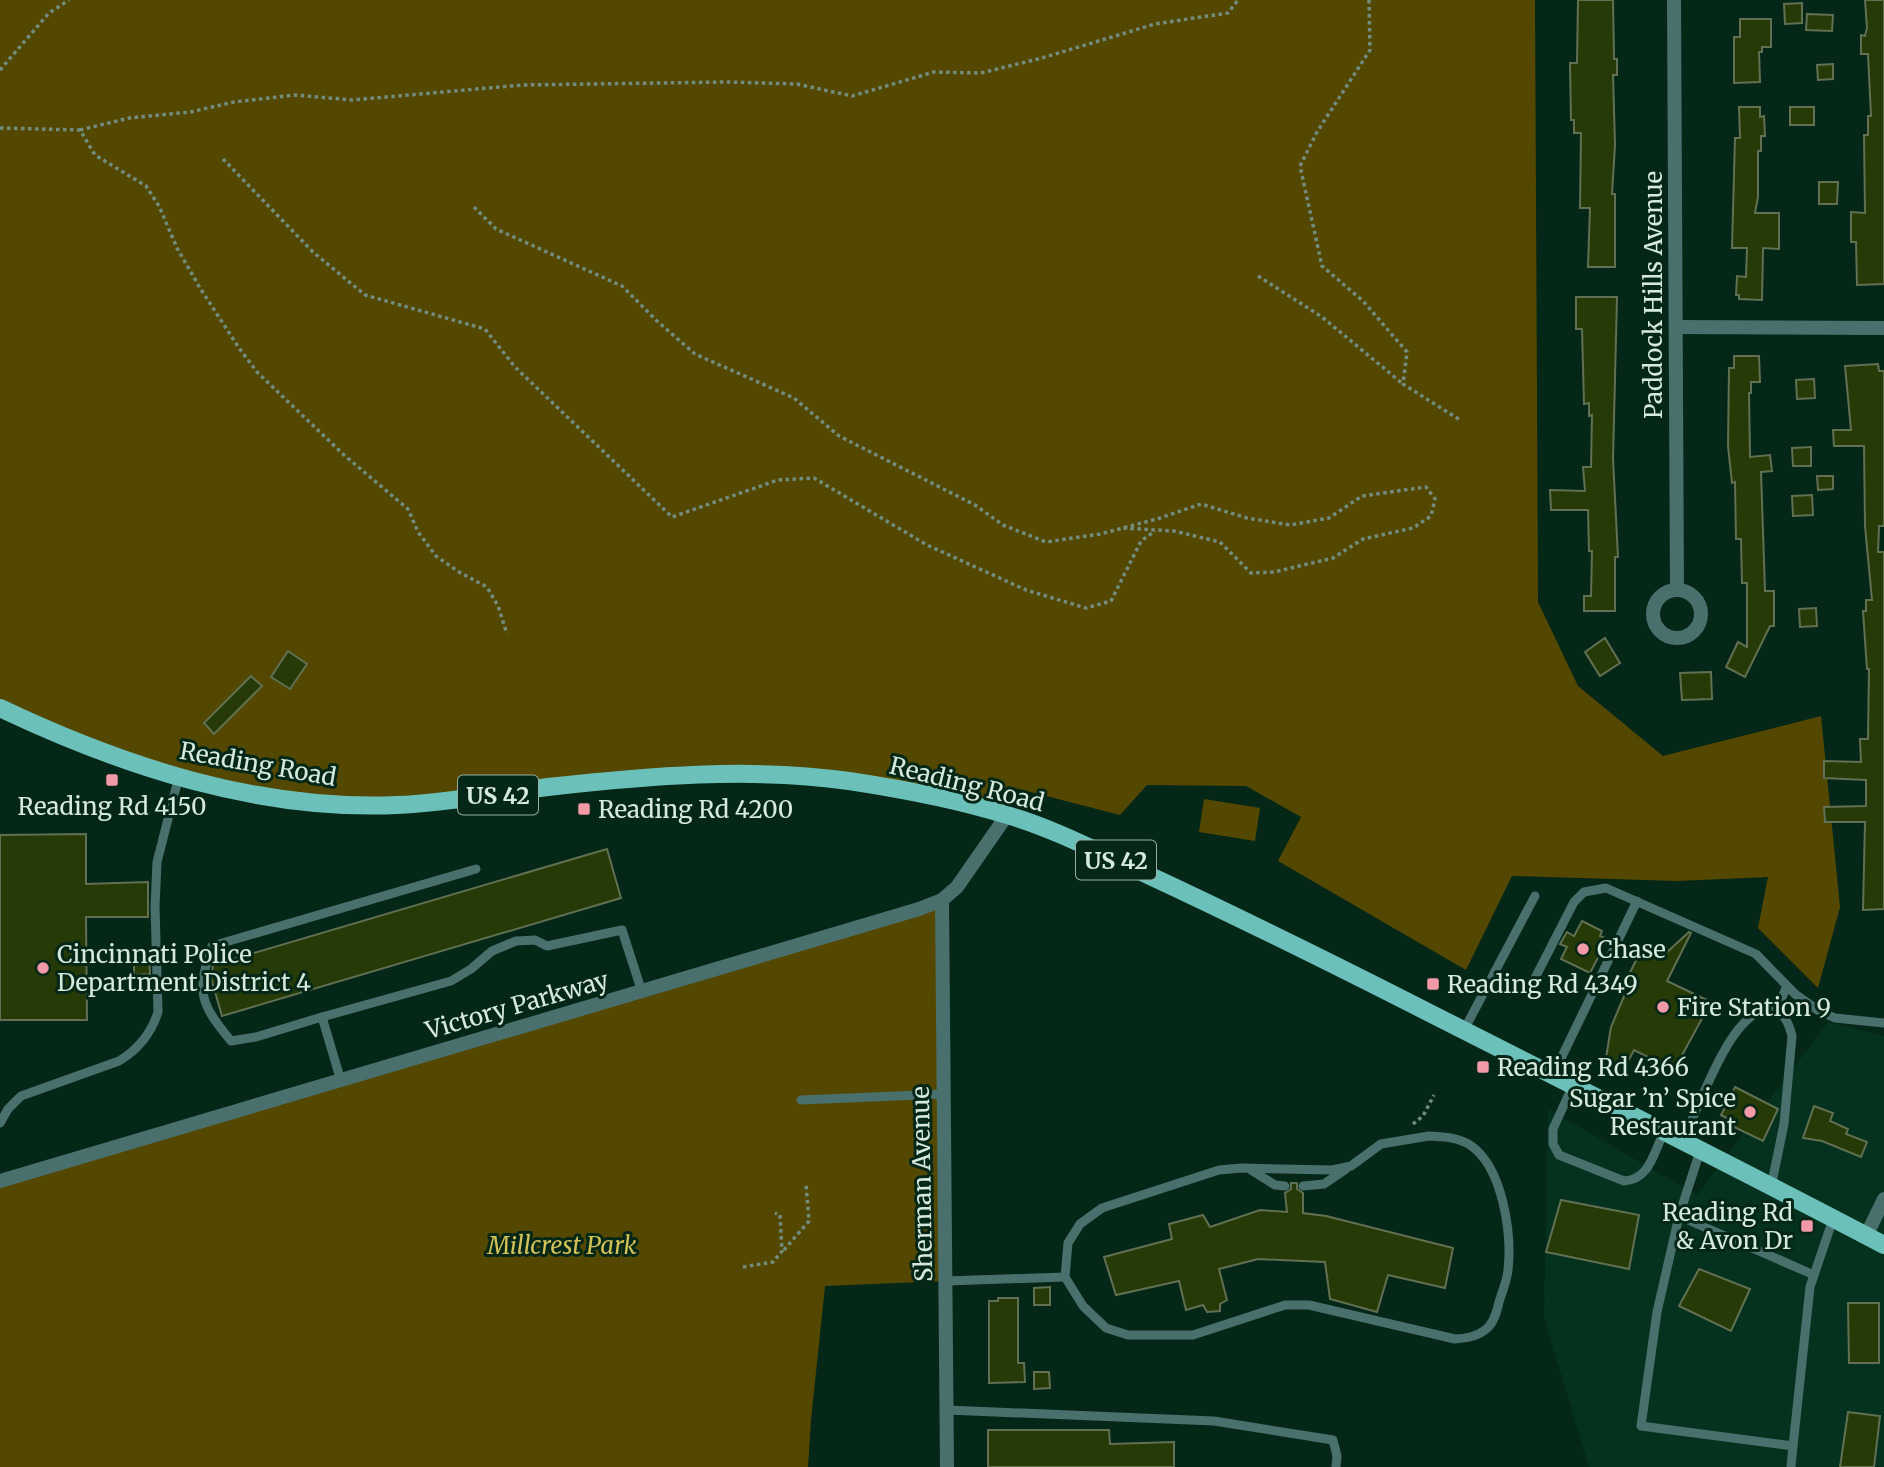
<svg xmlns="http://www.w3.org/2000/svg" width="1884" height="1467" viewBox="0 0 1884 1467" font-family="Merriweather,serif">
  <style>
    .built { fill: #05321e }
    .green { fill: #544800 }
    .building { fill: #253a06; stroke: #617052; stroke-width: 2 }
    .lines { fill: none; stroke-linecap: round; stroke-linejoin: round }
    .path { stroke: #728c7e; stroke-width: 3.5; stroke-dasharray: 3.5 3.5; stroke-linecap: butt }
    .service { stroke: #49706d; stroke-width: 9 }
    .minor { stroke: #49706d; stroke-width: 14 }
    .tertiary { stroke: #49706d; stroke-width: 14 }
    .primary { stroke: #6cc0ba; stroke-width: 18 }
    .poi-dot { fill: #f39aa9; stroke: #052718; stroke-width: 2.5 }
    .labels { text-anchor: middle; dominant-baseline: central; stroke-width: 6; stroke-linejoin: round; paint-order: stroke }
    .shield { fill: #052718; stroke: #97afa2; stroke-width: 2 }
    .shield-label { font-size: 23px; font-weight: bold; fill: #d6e9dd }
    .street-label { font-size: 24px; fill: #d6e9dd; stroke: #052718 }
    .poi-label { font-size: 24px; fill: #d6e9dd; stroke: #052718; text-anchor: start }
    .park-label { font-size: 24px; font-style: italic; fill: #d3c056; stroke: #052718 }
  </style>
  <rect width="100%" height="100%" fill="#052718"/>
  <path class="built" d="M1828,1022L1884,1036V1467H1589L1544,1318L1548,1109L1697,1195Z"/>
  <g class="green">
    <path d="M0,0H1535L1538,602L1578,686L1663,756L1821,716L1840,907L1818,988L1758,928L1768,877L1677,881L1512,876L1466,970L1278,861L1301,817L1246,786L1147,785L1120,815L1007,786V815L756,774L396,805L208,785L0,708Z"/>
    <path d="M1204,799L1260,808L1255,841L1199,832Z"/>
    <path d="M942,900L946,1281L825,1286L811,1420L808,1467H0V1181Z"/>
  </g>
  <g class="building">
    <path d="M1578,0H1613L1614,59H1617V75H1613L1615,145L1612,194H1615V267H1588L1590,208H1580L1581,133H1574V120H1571L1570,63H1577Z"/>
    <path d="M1865,0H1884V284L1857,285L1856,242H1851V212L1865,213L1864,135H1868V116H1871L1868,54H1861V35L1865,36L1867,28Z"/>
    <path d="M1802,3V23L1785,24L1784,4Z"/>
    <path d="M1807,14L1833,15L1832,31L1806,30Z"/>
    <path d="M1740,19H1771V47H1762V52H1759L1760,82L1734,83V37H1740Z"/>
    <path d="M1833,64V79L1818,80L1817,65Z"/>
    <path d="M1739,107H1760V117L1764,116L1765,136H1761V151H1758V197L1755,213H1779V249L1763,248L1762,300L1739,299V295H1736L1737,276L1746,277L1747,248H1732L1735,138H1740Z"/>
    <rect x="1790" y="107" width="24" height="18"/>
    <path d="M1819,182H1838L1837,204H1819Z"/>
    <path d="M1576,297H1617L1613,459L1618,557H1615V611H1584V596H1591L1592,551H1589L1588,510H1551L1550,490L1585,491L1583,467H1591L1592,415L1589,416V403L1584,404L1582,329H1576Z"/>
    <path d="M1734,356H1759L1760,382H1751V393H1749L1750,457L1770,455L1772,471L1761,472L1765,591H1774V626H1770L1745,677L1726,667L1738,642L1747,647V583H1742L1741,539H1736L1735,482L1732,483L1728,446L1729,368H1734Z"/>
    <path d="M1878,364L1879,371H1884V526H1879L1878,552H1884V909L1863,910L1865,822H1825L1824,807L1866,806V780L1824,778V761L1861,762L1860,739H1868L1869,669H1867L1863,611H1866V600H1872L1865,526L1864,446H1834L1833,430H1851L1845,366Z"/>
    <path d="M1814,379L1815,398L1797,399L1796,380Z"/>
    <path d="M1811,447V466H1793L1792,448Z"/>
    <path d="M1817,476H1833V489L1818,490Z"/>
    <path d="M1812,495L1813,515L1793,516L1792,496Z"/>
    <path d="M1816,608L1817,626L1800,627L1799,609Z"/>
    <path d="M1605,638L1620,663L1600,676L1585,652Z"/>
    <path d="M288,651L307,664L290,689L271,677Z"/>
    <path d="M1711,672L1712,699L1682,700L1680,673Z"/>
    <path d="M251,676L262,686L214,734L204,723Z"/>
    <path d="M86,834V884L148,882V917H86L87,1020H0V835Z"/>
    <path d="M607,849L621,898L222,1016L211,978L213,965Z"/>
    <path d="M1582,921L1602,931L1600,936L1605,938L1600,948L1602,950L1590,973L1561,959L1567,947L1560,944L1567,932L1574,936Z"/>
    <path d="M1689,932L1691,933L1667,981L1711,1002L1674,1070L1634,1050L1622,1073L1605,1064L1611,1027L1625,994L1621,991L1643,946L1652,952L1654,948L1665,954Z"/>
    <path d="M134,958H149L150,974L134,975Z"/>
    <path d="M1735,1087L1778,1109L1763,1141L1730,1125L1732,1121L1721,1115Z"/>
    <path d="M1814,1106L1833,1113L1830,1121L1848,1129L1846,1134L1867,1142L1861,1157L1822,1141L1803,1138Z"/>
    <path d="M1291,1183H1297V1189L1303,1193V1213L1326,1216L1453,1248L1445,1288L1388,1275L1377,1312L1330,1299L1325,1262L1258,1259L1219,1269L1227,1300L1220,1304V1311L1207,1312L1203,1305L1186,1310L1179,1281L1116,1295L1104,1257L1172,1239L1169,1224L1203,1215L1210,1227L1260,1210L1287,1212L1285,1193L1291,1189Z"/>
    <path d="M1561,1200L1639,1215L1629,1269L1546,1252Z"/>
    <path d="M1699,1269L1750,1289L1731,1331L1679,1306Z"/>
    <path d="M1050,1287V1305H1034V1288Z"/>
    <path d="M998,1298H1018V1363H1024L1025,1382L989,1383V1301H998Z"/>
    <path d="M1848,1303H1879V1363H1849Z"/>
    <path d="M1034,1372H1049L1050,1388L1034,1389Z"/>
    <path d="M1848,1412L1880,1416L1874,1467H1840Z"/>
    <path d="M988,1430H1109L1110,1444L1174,1442V1467H988Z"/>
  </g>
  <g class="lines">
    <g class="path">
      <path d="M1369,0L1370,50L1317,132L1300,166L1322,266L1363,301L1407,352L1403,384L1460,420"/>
      <path d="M0,70L49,13L69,0"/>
      <path d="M0,128L80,130L95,155L146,186L159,206L177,248L200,288L239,348L257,372L344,455L408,509L418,532L436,556L459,572L487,587L498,606L507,634"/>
      <path d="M80,130L129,118L190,112L234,102L295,95L352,100L522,85L728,82L797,84L852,96L934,72L981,73L1042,58L1155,24L1228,13L1238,0"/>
      <path d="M223,159L313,252L365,295L485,329L515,367L672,517L778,480L814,478L927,545L1026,590L1086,608L1111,601L1141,541L1155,531"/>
      <path d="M474,207L496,229L622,286L657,321L695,354L794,398L839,436L975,505L1003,525L1046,542L1100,534L1157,519L1201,504L1247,518L1290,525L1329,518L1362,496L1426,487L1435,499L1431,516L1413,528L1363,539L1333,558L1274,572L1251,573L1220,542L1174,531L1123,528"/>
      <path d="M1258,276L1322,317L1403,384"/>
      <path d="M1413,1124L1423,1116L1434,1095"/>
      <path d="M784,1250L809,1221L806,1184"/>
      <path d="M743,1267L773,1262L782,1251L780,1215L775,1213"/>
    </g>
    <g class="service">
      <path d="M1537,994L1533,988V982L1574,902L1584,892L1606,888L1756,954L1795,994L1819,1011L1835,1018L1884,1023"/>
      <path d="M1776,1011L1787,986"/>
      <path d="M322,1017L256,1037L231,1041C200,1003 196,993 212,946L476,869"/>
      <path d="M1464,1030L1535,896"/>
      <path d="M1553,1075L1637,901"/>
      <path d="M341,1081L322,1017L451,981L471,969L492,951L516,941L535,940L547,946L622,930L642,992"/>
      <path d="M1573,1085L1553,1129V1144L1559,1155L1624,1181C1650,1179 1653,1154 1664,1132"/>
      <path d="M801,1100L944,1094"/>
      <path d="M0,1123L8,1109L21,1096L119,1061C139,1049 151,1034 158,1012L155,907L157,862L179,776"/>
      <path d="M1429,1136C1443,1137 1458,1137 1470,1145C1503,1167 1512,1234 1508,1270C1507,1281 1502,1292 1499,1302C1497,1311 1494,1324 1485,1330C1476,1337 1466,1338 1455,1339L1309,1305H1285L1193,1335H1128L1106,1328L1083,1306L1065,1277L1068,1243L1080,1224L1102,1208L1219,1170L1241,1168L1332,1170L1351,1166L1381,1144Z"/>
      <path d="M1682,1141C1698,1113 1733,999 1774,1011C1786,1014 1789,1025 1792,1036L1784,1124L1771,1187"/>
      <path d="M1700,1151L1679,1216L1657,1312L1641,1426L1793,1446L1810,1287L1833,1219"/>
      <path d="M1251,1170L1275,1185L1285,1186"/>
      <path d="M1303,1186L1324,1184L1346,1169"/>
      <path d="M1679,1216L1814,1275"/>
      <path d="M946,1281L1065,1277"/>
      <path d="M947,1410L1214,1421L1333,1440L1337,1456L1336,1467"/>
      <path d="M1791,1467L1793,1446"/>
    </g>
    <g class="minor">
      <path d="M1674,0L1677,590"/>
      <path d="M1676,327L1884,328"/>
      <circle cx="1677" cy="614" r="24"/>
      <path d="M1866,1236L1884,1199"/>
    </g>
    <g class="tertiary">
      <path d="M942,900L947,1467"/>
      <path d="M0,1181L919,909L942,900L957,887L1007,815"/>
    </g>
    <path class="primary" d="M0,708C124,767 259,811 397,805C448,803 497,793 548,787C647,776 750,767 849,781C902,789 956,799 1007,815C1055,829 1100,853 1146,874C1234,915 1321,958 1408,1002C1567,1083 1727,1162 1884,1245"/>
  </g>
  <g class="poi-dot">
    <rect x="105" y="773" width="14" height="14" rx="3.5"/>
    <rect x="577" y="802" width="14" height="14" rx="3.5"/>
    <circle cx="1583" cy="949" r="7"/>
    <circle cx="43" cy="968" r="7"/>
    <rect x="1426" y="977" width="14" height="14" rx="3.5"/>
    <circle cx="1663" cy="1007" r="7"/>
    <rect x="1476" y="1060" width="14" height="14" rx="3.5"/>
    <circle cx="1750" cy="1112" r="7"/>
    <rect x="1800" y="1219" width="14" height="14" rx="3.5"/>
  </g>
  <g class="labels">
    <g class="shield">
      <rect x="458" y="775.5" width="80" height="39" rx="5"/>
      <rect x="1076" y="840.5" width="80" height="39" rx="5"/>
    </g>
    <g class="shield-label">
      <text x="498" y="795">US 42</text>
      <text x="1116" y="860">US 42</text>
    </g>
    <g class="street-label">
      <text transform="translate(1653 295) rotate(-90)">Paddock Hills Avenue</text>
      <text transform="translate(258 764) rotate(10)">Reading Road</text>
      <text transform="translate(967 784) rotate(14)">Reading Road</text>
      <text transform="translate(517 1005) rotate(-16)">Victory Parkway</text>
      <text transform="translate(922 1184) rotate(-91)">Sherman Avenue</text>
    </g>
    <g class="poi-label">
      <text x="112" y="806" text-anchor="middle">Reading Rd 4150</text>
      <text x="598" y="809">Reading Rd 4200</text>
      <text x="1597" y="949">Chase</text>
      <text x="57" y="954">Cincinnati Police<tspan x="57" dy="28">Department District 4</tspan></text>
      <text x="1447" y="984">Reading Rd 4349</text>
      <text x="1677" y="1007">Fire Station 9</text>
      <text x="1497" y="1067">Reading Rd 4366</text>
      <text x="1736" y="1098" text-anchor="end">Sugar ’n’ Spice<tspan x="1736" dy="28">Restaurant</tspan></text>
      <text x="1793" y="1212" text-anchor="end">Reading Rd<tspan x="1793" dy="28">&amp; Avon Dr</tspan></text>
    </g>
    <g class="park-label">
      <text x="562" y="1245">Millcrest Park</text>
    </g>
  </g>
</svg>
